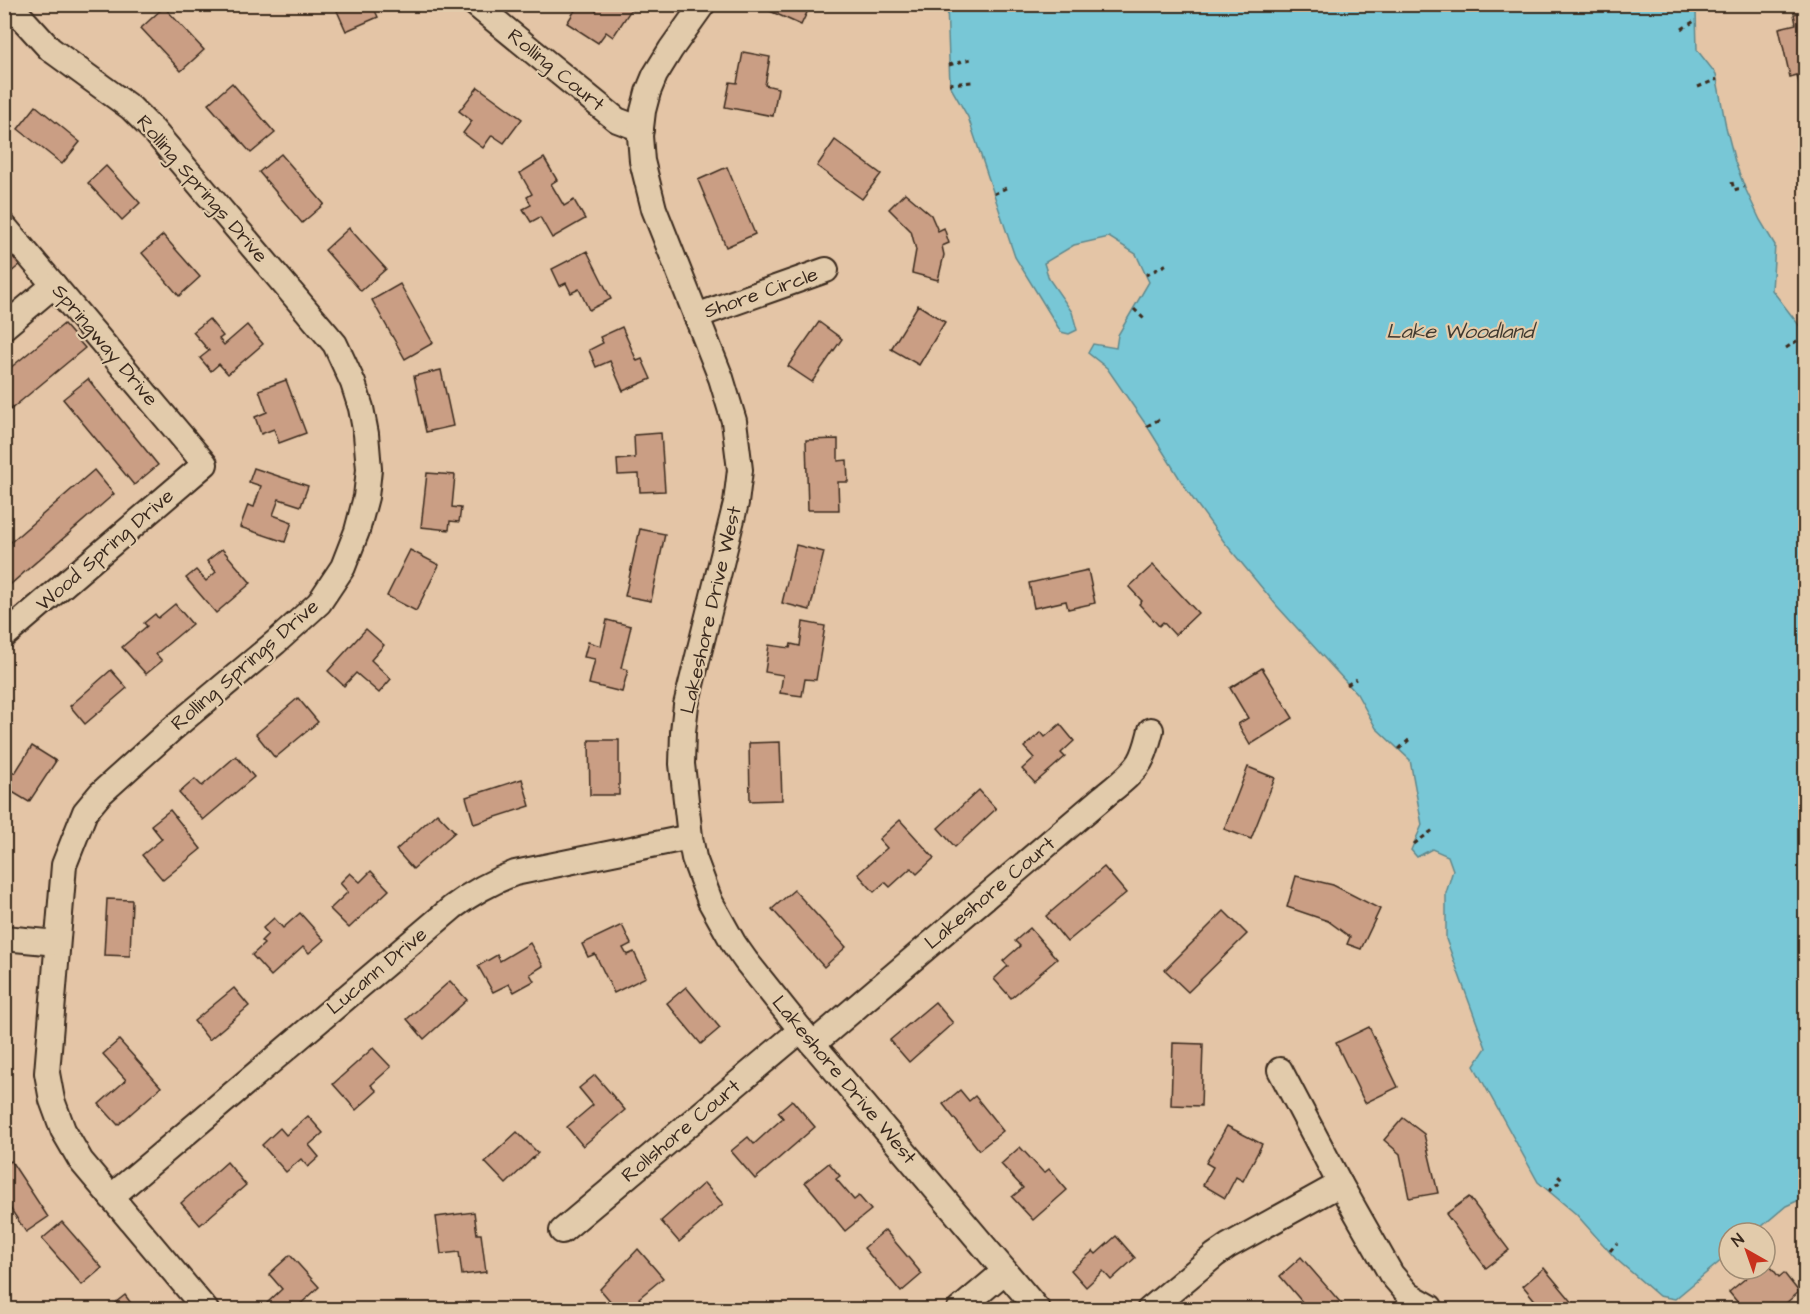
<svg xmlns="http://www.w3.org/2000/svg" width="1810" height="1314" viewBox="0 0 1810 1314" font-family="'Architects Daughter',sans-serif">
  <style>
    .water { fill: #78c7d6; stroke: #60888c; stroke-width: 1.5 }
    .building { fill: #ca9e84; stroke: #3b2a1e; stroke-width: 1.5 }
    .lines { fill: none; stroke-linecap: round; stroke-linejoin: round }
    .minor-casing { stroke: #3b2a1e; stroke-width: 28 }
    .path { stroke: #3b2a1e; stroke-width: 3; stroke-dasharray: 4.5 4.5; stroke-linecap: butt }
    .minor { stroke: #e2cbab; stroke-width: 24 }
    .labels { text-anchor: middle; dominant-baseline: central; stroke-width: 4.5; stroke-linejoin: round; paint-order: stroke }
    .street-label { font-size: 20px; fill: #3b2a1e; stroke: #e2cbab }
    .water-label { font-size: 21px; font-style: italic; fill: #413a30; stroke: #e2cbab }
  </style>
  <rect width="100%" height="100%" fill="#e4c5a6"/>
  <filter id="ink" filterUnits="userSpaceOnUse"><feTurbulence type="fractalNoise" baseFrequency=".0167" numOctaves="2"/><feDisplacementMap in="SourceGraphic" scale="12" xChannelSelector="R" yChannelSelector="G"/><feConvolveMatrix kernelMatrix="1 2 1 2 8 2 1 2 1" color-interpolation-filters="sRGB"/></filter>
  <g filter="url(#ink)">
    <path class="water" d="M1689,4L1696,11L1697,50L1716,74L1726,127L1735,162L1745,188L1760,220L1775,245L1772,290L1805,333L1806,1197L1786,1206L1754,1233H1729V1254L1675,1299L1659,1296L1616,1259L1576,1214L1538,1182L1474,1066L1486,1048L1446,939V893L1453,870L1448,856L1432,849L1417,857L1411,850L1422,825L1410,760L1376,728L1357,694L1277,606L1225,543L1188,492L1149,429L1107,368L1088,353L1093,344L1116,348L1118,335L1149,282L1136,254L1109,237L1074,245L1044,263L1049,279L1072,312L1077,330L1069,334L1061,332L1015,257L968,117L950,86L947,5Z"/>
    <g class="building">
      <path d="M334,4H372L378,17L346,31Z"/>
      <path d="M579,4H586L596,11L601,4L634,5L613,37L606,32L598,43L567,23Z"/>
      <path d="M773,4H811L801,25L770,11Z"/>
      <path d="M164,7L204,50L181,71L141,28Z"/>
      <path d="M1806,11V91L1805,89L1801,90L1797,75L1790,77L1779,28L1796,24L1794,14Z"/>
      <path d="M743,52L770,57L765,85L778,88L773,116L725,107L730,82L737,83Z"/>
      <path d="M232,83L275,133L251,153L208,104Z"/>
      <path d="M478,87L522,119L504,143L492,135L483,148L463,133L472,121L459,111Z"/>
      <path d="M36,106L80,142L62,164L18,129Z"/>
      <path d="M835,140L881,174L862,199L817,166Z"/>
      <path d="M281,154L324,204L302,223L259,172Z"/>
      <path d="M544,158L557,180L551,184L564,206L574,200L585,219L552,238L540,217L531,222L523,209L531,205L527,197L532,194L520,173Z"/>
      <path d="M106,166L140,203L122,220L88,183Z"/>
      <path d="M727,167L755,234L726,247L698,180Z"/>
      <path d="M905,193L931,215L938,231L944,228L949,243L942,246L944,255L938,280L912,273L916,250L911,231L889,209Z"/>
      <path d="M349,228L386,269L361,291L325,250Z"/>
      <path d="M4,233L27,259L4,278Z"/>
      <path d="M163,235L200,277L179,296L142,253Z"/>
      <path d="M587,251L611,299L589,310L579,289L571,293L566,283L560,286L552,269Z"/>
      <path d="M400,284L433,343L405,359L372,300Z"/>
      <path d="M918,305L945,322L919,365L891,349Z"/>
      <path d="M209,319L223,336L219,339L224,345L247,325L263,344L228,374L219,364L211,371L200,358L209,351L193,332Z"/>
      <path d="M819,322L842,339L812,382L788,366Z"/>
      <path d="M64,324L85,348L4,415V373Z"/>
      <path d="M622,327L637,361L642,359L651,379L623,391L610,361L596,367L589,350L603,343L600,337Z"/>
      <path d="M441,370L453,426L426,432L414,376Z"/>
      <path d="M88,379L158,465L134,485L63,399Z"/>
      <path d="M286,380L306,433L279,443L274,429L261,434L255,417L267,412L259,390Z"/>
      <path d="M661,433L665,491L640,492L639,474L618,475L617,460L635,458L634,435Z"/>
      <path d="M838,439V461L847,460L848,482H838L839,510H808L806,440Z"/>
      <path d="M254,468L308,486L301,506L279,499L273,515L292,522L285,542L240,527L248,505L254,507L261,486L249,482Z"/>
      <path d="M94,470L114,494L4,590V548Z"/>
      <path d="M427,473L455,475L452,507L461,508L459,522L450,521L449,530L421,527Z"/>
      <path d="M640,529L665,534L651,601L625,596Z"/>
      <path d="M796,545L824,552L810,610L782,603Z"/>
      <path d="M222,549L251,583L216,613L186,578L196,570L206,581L216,572L207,561Z"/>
      <path d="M410,550L439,565L416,611L387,596Z"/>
      <path d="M1153,565L1198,613L1175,635L1163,622L1159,626L1139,604L1142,601L1129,587Z"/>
      <path d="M1088,570L1095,603L1068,609L1066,601L1034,608L1029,583Z"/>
      <path d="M175,604L192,624L156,654L162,661L146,674L122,647L147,626L144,623L155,614L158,618Z"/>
      <path d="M607,620L631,626L621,668L628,670L622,692L589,684L595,659L584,657L588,642L601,646Z"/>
      <path d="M803,622L825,626L816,680L805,679L802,696L780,693L783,675L765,672L769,645L790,648L791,644L800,646Z"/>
      <path d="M366,629L384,645L371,660L391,679L379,693L356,673L344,686L328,671Z"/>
      <path d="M1262,668L1293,718L1250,745L1238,724L1248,718L1230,688Z"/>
      <path d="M111,670L127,688L85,724L70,706Z"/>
      <path d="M298,698L318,722L275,758L256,734Z"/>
      <path d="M1060,724L1074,741L1061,753L1065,757L1035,783L1022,769L1034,758L1024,747L1041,732L1045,737Z"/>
      <path d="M589,740H619V795H590Z"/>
      <path d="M780,742L782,800L750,801L749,743Z"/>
      <path d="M32,746L56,761L29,802L4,787V767L15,773Z"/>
      <path d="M236,756L254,777L203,820L179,793L195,779L202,786Z"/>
      <path d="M1248,767L1275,778L1251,839L1224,829Z"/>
      <path d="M522,779L530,806L474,824L466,797Z"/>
      <path d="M979,790L996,809L955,847L938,828Z"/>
      <path d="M170,810L201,849L163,880L142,855L162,839L151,825Z"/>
      <path d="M437,813L455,832L413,869L396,850Z"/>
      <path d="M900,820L934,858L917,874L911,868L890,887L885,882L874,892L858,874L887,848L879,839Z"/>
      <path d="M1104,867L1126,893L1067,942L1046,916Z"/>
      <path d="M371,871L389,890L349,928L330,909L348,892L340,883L350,873L360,882Z"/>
      <path d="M1296,876L1333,885L1380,909L1361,949L1347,944L1350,937L1328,921L1287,907Z"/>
      <path d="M794,890L846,947L824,967L772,909Z"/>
      <path d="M107,899L132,900L130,956L104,955Z"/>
      <path d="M1224,911L1247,934L1188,992L1165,970Z"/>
      <path d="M300,913L324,940L309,953L303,947L271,976L252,955L264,944L261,941L268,934L263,928L274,918L283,928Z"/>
      <path d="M622,925L631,944L623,948L627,955L634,952L646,977L614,993L595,954L588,957L582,944Z"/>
      <path d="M1030,928L1057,959L1011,998L994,979L1008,966L1003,961L1020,946L1015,941Z"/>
      <path d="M530,943L543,966L530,974L534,981L514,992L509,984L493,992L478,966L497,955L500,961Z"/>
      <path d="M450,981L467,1000L424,1039L407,1019Z"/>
      <path d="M686,987L720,1028L701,1044L667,1003Z"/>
      <path d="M234,988L249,1006L209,1040L194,1021Z"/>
      <path d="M935,1002L953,1023L909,1062L890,1040Z"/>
      <path d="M1369,1027L1398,1087L1365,1103L1336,1043Z"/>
      <path d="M119,1040L161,1087L118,1125L99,1104L126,1080L103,1054Z"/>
      <path d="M1173,1043L1203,1044L1201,1106L1171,1105Z"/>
      <path d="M373,1048L391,1067L371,1085L377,1091L356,1110L333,1084Z"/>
      <path d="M595,1075L625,1110L583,1146L567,1127L593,1105L579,1088Z"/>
      <path d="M960,1090L969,1101L975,1096L1003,1131L979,1150L943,1104Z"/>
      <path d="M792,1100L815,1127L755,1179L731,1151L748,1137L754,1144L783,1118L778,1112Z"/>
      <path d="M308,1116L323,1133L309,1145L319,1157L308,1167L301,1159L286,1172L262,1145L280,1128L286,1135Z"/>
      <path d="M1403,1118L1424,1134L1438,1193L1409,1198L1400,1154L1384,1140Z"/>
      <path d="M1227,1126L1262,1144L1243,1181L1236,1177L1225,1198L1203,1185L1213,1167L1206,1163Z"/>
      <path d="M517,1132L538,1153L506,1184L485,1162Z"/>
      <path d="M1020,1147L1044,1173L1049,1169L1067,1190L1033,1220L1012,1197L1023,1188L1001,1164Z"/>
      <path d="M11,1161L48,1217L26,1232L4,1199V1166Z"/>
      <path d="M227,1162L246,1185L200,1225L181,1203Z"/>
      <path d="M829,1163L840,1176L836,1179L854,1200L859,1196L871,1210L845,1231L805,1182Z"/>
      <path d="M704,1183L723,1204L679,1242L661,1221Z"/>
      <path d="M1469,1197L1509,1250L1486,1268L1446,1214Z"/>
      <path d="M474,1212L477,1234H481L486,1272L462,1275L459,1252L441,1254L436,1217Z"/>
      <path d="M62,1222L102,1268L82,1285L42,1239Z"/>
      <path d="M885,1230L922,1274L901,1292L864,1248Z"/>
      <path d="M1116,1236L1135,1258L1111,1280L1103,1271L1086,1287L1071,1270L1093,1251L1096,1254Z"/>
      <path d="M638,1249L663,1278L639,1298L648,1308L646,1310H618L600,1289Z"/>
      <path d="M290,1255L319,1287L294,1310H273L267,1303L282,1289L269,1274Z"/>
      <path d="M1301,1257L1347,1310H1309L1280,1276Z"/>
      <path d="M1766,1261L1779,1277L1784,1273L1799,1292L1778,1310L1771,1303L1764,1310L1758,1304L1751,1310H1744L1729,1292L1757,1269H1765Z"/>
      <path d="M1544,1268L1579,1310H1543L1523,1286Z"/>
      <path d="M125,1295L136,1310H106Z"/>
    </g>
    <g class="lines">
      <g class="minor-casing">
        <g id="minor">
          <path d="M9,4L50,49L131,108L154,131L335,344L353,383L361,408L366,434L369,469L366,497L357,531L343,567L319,603L276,642L171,730L100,794L85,812L64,865L47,1073L52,1100L63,1130L81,1161L206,1310"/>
          <path d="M475,4L617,120L641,129"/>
          <path d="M703,4L671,49L655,75L648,92L643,111L640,136L642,161L654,209L721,378L734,421L740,470L736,503L686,705L683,732L682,764L690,837L694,858L710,901L734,944L746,961L801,1030L1038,1310"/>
          <path d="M4,226L205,464L4,636"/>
          <path d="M696,316L826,270"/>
          <path d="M4,327L54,285"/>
          <path d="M4,938L57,943"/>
          <path d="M813,1044L1102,798C1115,787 1131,776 1140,762C1146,752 1148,741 1151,730"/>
          <path d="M1280,1070L1340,1184L1391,1274L1409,1295L1430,1307"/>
          <path d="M111,1197L453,907C473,892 491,882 515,873L690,837"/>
          <path d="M562,1231L801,1030"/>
          <path d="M959,1310L1005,1271"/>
          <path d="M1149,1310L1215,1255L1228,1246L1340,1184"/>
        </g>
      </g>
      <g class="path">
        <path d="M1682,29L1696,20"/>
        <path d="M949,65L971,59"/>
        <path d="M949,84L972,82"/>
        <path d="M1698,87L1717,79"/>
        <path d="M1732,182L1734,190L1744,187"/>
        <path d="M994,194L1006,188"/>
        <path d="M1146,275L1167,264"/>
        <path d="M1134,309L1144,319"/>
        <path d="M1786,348L1806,335"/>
        <path d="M1147,426L1160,419"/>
        <path d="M1347,685L1356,679"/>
        <path d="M1399,749L1410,739"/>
        <path d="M1414,844L1433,830"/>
        <path d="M1549,1191L1562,1180L1557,1175"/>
        <path d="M1610,1251L1617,1243"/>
      </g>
      <use href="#minor" class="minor"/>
    </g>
  </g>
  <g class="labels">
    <g class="street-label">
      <text transform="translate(556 70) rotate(39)">Rolling Court</text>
      <text transform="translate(202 189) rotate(49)">Rolling Springs Drive</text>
      <text transform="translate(761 293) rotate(-19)">Shore Circle</text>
      <text transform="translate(105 345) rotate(50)">Springway Drive</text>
      <text transform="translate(105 550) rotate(-41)">Wood Spring Drive</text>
      <text transform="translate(711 610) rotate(-77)">Lakeshore Drive West</text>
      <text transform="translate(245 665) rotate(-41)">Rolling Springs Drive</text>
      <text transform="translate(990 893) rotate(-40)">Lakeshore Court</text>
      <text transform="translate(377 971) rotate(-40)">Lucann Drive</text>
      <text transform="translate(844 1080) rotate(50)">Lakeshore Drive West</text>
      <text transform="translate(681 1131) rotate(-40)">Rollshore Court</text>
    </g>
    <g class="water-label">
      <text x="1460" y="331">Lake Woodland</text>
    </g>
  </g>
  <rect width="1810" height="1314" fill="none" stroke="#e2cbab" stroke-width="24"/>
  <rect x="12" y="12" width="1786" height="1290" fill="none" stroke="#3b2a1e" stroke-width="2" filter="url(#ink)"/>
  <g transform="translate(1747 1251) rotate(320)"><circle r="28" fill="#e2cbab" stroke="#9f8b73" stroke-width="1.5"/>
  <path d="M0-4.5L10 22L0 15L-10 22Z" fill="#c8321e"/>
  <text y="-9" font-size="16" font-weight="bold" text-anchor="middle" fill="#3b2a1e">N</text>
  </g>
</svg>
